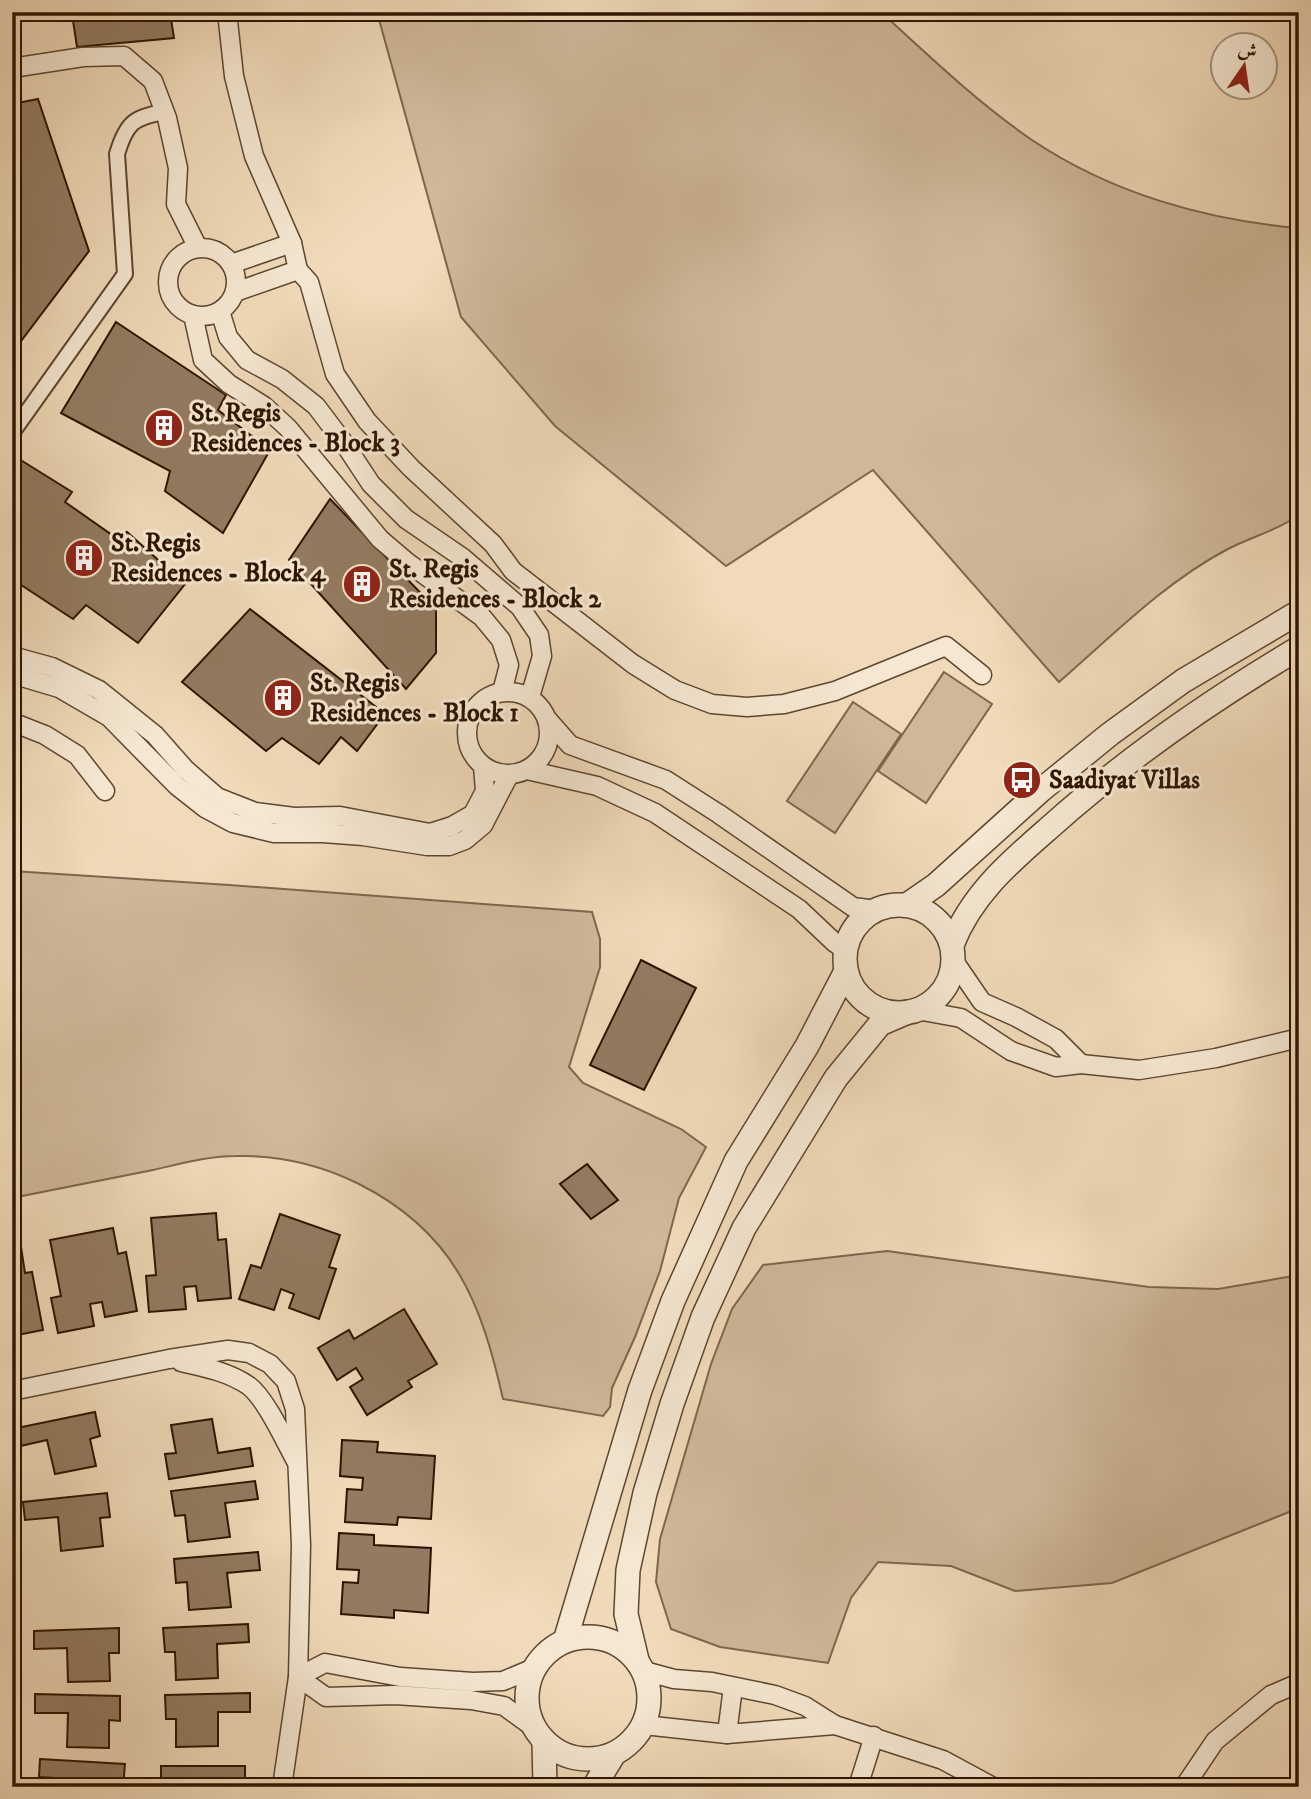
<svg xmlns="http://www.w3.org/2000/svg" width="1311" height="1799" viewBox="0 0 1311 1799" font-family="'IM FELL DW Pica',Amiri,serif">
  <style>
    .green { fill: #cfb89a; stroke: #7e664e; stroke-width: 2 }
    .building { fill: #937b61; stroke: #2e1401; stroke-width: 2 }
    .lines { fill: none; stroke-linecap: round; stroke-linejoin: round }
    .pedestrian-casing { stroke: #5e462f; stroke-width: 18 }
    .minor-casing { stroke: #5e462f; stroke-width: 21 }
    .tertiary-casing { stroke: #5e462f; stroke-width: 26 }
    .pedestrian { stroke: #f5e7d2; stroke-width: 14 }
    .minor { stroke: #f5e7d2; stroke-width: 18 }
    .tertiary { stroke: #f5e7d2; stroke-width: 23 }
    .labels { text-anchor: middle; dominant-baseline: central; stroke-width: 6; stroke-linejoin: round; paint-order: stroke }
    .poi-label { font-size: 26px; font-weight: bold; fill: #2e1401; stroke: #f5e7d2; text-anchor: start }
  </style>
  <rect width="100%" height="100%" fill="#f0dab9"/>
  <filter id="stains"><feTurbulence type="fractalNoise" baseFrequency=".00286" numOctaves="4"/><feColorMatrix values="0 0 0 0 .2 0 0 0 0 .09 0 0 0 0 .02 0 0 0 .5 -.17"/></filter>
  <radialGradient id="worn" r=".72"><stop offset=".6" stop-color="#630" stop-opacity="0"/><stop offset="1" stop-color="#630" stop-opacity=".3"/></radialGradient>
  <g class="green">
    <path d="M377,12H881C929,56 978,103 1032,140C1111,193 1205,220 1299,228V515C1277,531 1250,537 1226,550C1164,583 1112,636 1059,682L873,470L726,566L555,426L461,317Z"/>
    <path d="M944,672L992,704L926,803L878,771Z"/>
    <path d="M853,702L901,734L835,833L787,801Z"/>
    <path d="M12,871L229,885L592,912L600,939V967L569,1067L583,1083L681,1129L706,1147L679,1198L660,1271L635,1337L612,1388L610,1407L603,1416L503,1399C481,1301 454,1232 359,1184C321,1165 279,1155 236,1156C208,1156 180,1164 153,1170C106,1179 59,1189 12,1198Z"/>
    <path d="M887,1251L1149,1287L1218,1289L1299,1275V1508L1112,1583L1015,1591L951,1566L878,1562L851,1598L828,1663L720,1647L671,1629L656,1582L660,1539L711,1364L732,1309L763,1265Z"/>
  </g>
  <g class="building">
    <path d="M69,12H170L174,38L77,47L72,14Z"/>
    <path d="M38,99L89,251L12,353V104Z"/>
    <path d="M116,322L226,395L218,410L270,450L223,533L165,491L170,471L61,413Z"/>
    <path d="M19,459L72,492L65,502L115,537L127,532L185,584L138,643L86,605L73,619L12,579V468Z"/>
    <path d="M330,499L436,609V653L406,689L289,560Z"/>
    <path d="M250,609L385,714L357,751L341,737L319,764L282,738L266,751L182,682Z"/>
    <path d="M641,960L696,988L644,1090L590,1065Z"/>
    <path d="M587,1164L618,1200L591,1219L560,1184Z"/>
    <path d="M216,1213L218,1240L226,1239L231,1298L198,1301L196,1286L184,1287L186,1309L149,1312L146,1276L156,1275L151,1218Z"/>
    <path d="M280,1214L340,1235L329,1267L336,1269L319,1319L289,1308L294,1294L281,1289L274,1310L239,1299L251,1265L261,1268Z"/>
    <path d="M113,1228L118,1254L126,1252L137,1311L105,1317L102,1302L90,1304L94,1326L58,1333L51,1298L61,1296L50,1240Z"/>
    <path d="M21,1247L25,1273L32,1272L43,1330L12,1336V1248Z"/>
    <path d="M404,1309L437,1364L408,1381L412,1387L367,1415L350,1387L363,1379L356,1368L337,1380L318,1348L349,1330L354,1339Z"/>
    <path d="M95,1412L100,1436L90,1439L96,1466L55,1474L47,1440L16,1447L12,1429Z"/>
    <path d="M212,1419L218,1453L250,1448L253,1466L169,1479L165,1454L176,1453L171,1425Z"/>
    <path d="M342,1440L378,1442L377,1452L435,1456L431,1519L398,1517L397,1525L345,1522L347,1489L362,1490L363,1478L340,1476Z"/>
    <path d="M255,1481L258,1499L225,1503L230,1537L188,1542L185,1515L175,1516L171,1491Z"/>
    <path d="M107,1493L110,1517L100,1518L103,1546L61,1551L58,1517L25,1520L23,1502Z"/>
    <path d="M339,1533L374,1535V1545L431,1548L428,1613L394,1610V1618L341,1614L343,1582L358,1583L359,1570L337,1569Z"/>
    <path d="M258,1552L260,1570L227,1573L231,1607L189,1610L187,1582L176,1583L174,1559Z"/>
    <path d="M248,1624L249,1642L217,1644L218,1678L176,1680L175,1652H165L163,1628Z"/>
    <path d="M119,1628V1653H109L110,1681L68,1682L67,1648L34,1649V1631Z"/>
    <path d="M250,1693V1712H218V1746L176,1747V1719H166L165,1695Z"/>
    <path d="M35,1694L120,1696V1721L109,1720V1748L67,1747L68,1713H35Z"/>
    <path d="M40,1759L125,1764L123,1787H71L72,1779L39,1777Z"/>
    <path d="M161,1766H245V1784L161,1787Z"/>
  </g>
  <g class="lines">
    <g class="pedestrian-casing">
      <path id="pedestrian" d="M12,433L125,274L117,154C126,124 133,117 164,112"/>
    </g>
    <g class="minor-casing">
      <g id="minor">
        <path d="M227,12L234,76L254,156L292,243L298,270L309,282L335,374L367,421L411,468L493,544L513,571L633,664L675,690L712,704L747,707L784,704L835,691L946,646L982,675"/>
        <path d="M12,68L83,57L124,56L153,81L167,118L178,168L176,204L198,248"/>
        <circle cx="202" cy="282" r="34"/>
        <path d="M231,264L292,243"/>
        <path d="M235,292L298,270"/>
        <path d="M220,311L228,337L247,360L282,379L316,406L344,443L371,484L406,519L463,558L520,607L539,635L542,656L530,697"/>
        <path d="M193,315L203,360L229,384L264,406L288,428L380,539L407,562L482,617L501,640L509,665L502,692"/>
        <path d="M12,656L52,667L99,690L155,735L185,769L217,797L255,812L294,817L340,816L430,833L452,826L473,814L485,791L483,766"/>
        <path d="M12,674L59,688L109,717L177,786L205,808L233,823L274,833H323L363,836L427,846H449L465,840L483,825L509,775"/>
        <circle cx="508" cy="733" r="41"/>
        <path d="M548,720L570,745L666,780L719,814L853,907L876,910"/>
        <path d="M12,722L45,735L77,755L105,791"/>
        <path d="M527,770L597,786L655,813L799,909L835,943L845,950"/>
        <path d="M954,961L982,1002L1016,1017L1056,1039L1081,1064"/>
        <path d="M917,1010L961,1018L1011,1051L1056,1067L1081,1064L1139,1070L1216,1058L1299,1038"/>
        <path d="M181,1362C204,1367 229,1372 249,1386C266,1399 285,1441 296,1461"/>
        <path d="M12,1391L169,1359L228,1350L249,1353L270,1364L286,1381L295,1409L301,1545L298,1677L282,1787"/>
        <path d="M644,1671L674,1679L712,1682L775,1695L805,1706L835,1725L943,1760L993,1787"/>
        <path d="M644,1725L727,1734L835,1725"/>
        <path d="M533,1727L504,1706L471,1700L395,1695L326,1697L298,1677L325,1663L400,1677L473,1682L503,1681L534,1668"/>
        <path d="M727,1734L733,1687"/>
        <path d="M858,1787L874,1736"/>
        <path d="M1184,1787L1215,1741L1271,1695L1299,1683"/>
      </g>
    </g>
    <g class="tertiary-casing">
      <g id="tertiary">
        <path d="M907,905L936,885L1040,791L1110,734L1183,681L1299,612"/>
        <circle cx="899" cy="959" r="54"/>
        <path d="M952,945C971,895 1010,862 1049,828C1126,759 1210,701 1299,648"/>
        <circle cx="588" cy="1698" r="61"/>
        <path d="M565,1641L640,1390L673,1301L736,1161L807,1046L846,971"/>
        <path d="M637,1660L626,1614L628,1570L645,1493L672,1404L703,1317L744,1228L836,1078L880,1024L908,1012"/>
        <path d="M544,1741L545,1787"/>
        <path d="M594,1787L614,1754"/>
      </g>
    </g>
    <use href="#pedestrian" class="pedestrian"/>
    <use href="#minor" class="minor"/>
    <use href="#tertiary" class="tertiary"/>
  </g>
  <defs>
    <g id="building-disc" transform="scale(2.0125)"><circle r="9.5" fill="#8f2418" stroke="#f5e7d2"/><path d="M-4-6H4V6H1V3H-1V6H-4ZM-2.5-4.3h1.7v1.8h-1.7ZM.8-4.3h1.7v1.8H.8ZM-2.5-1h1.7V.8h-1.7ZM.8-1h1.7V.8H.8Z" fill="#fff"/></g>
    <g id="bus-disc" transform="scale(2.0125)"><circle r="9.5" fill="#8f2418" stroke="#f5e7d2"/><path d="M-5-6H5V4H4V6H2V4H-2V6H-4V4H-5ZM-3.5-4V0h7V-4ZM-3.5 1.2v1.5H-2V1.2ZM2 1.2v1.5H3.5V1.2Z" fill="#fff"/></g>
  </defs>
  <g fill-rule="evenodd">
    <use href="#building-disc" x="164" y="428"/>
    <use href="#building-disc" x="84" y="558"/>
    <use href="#building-disc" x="362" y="584"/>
    <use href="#building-disc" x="283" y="698"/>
    <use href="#bus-disc" x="1022" y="780"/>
  </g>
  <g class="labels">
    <g class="poi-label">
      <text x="191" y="413">St. Regis<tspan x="191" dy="30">Residences - Block 3</tspan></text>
      <text x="111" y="543">St. Regis<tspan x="111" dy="30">Residences - Block 4</tspan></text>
      <text x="389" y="569">St. Regis<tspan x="389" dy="30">Residences - Block 2</tspan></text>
      <text x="310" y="683">St. Regis<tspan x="310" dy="30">Residences - Block 1</tspan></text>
      <text x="1049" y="780">Saadiyat Villas</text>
    </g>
  </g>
  <rect width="1311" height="1799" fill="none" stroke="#f0dab9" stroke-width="42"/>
  <rect x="14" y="14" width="1283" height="1771" fill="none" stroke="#2e1401" stroke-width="3.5"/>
  <rect x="21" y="21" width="1269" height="1757" fill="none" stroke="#2e1401" stroke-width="2"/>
  <g transform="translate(1244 66) rotate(13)"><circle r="33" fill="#f5e7d2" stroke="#a5937e" stroke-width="2"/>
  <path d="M0-5L12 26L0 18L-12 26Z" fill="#8f2418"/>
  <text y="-10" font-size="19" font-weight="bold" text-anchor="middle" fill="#2e1401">ش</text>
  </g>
  <rect width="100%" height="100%" filter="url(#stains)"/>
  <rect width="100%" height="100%" fill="url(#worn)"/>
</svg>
